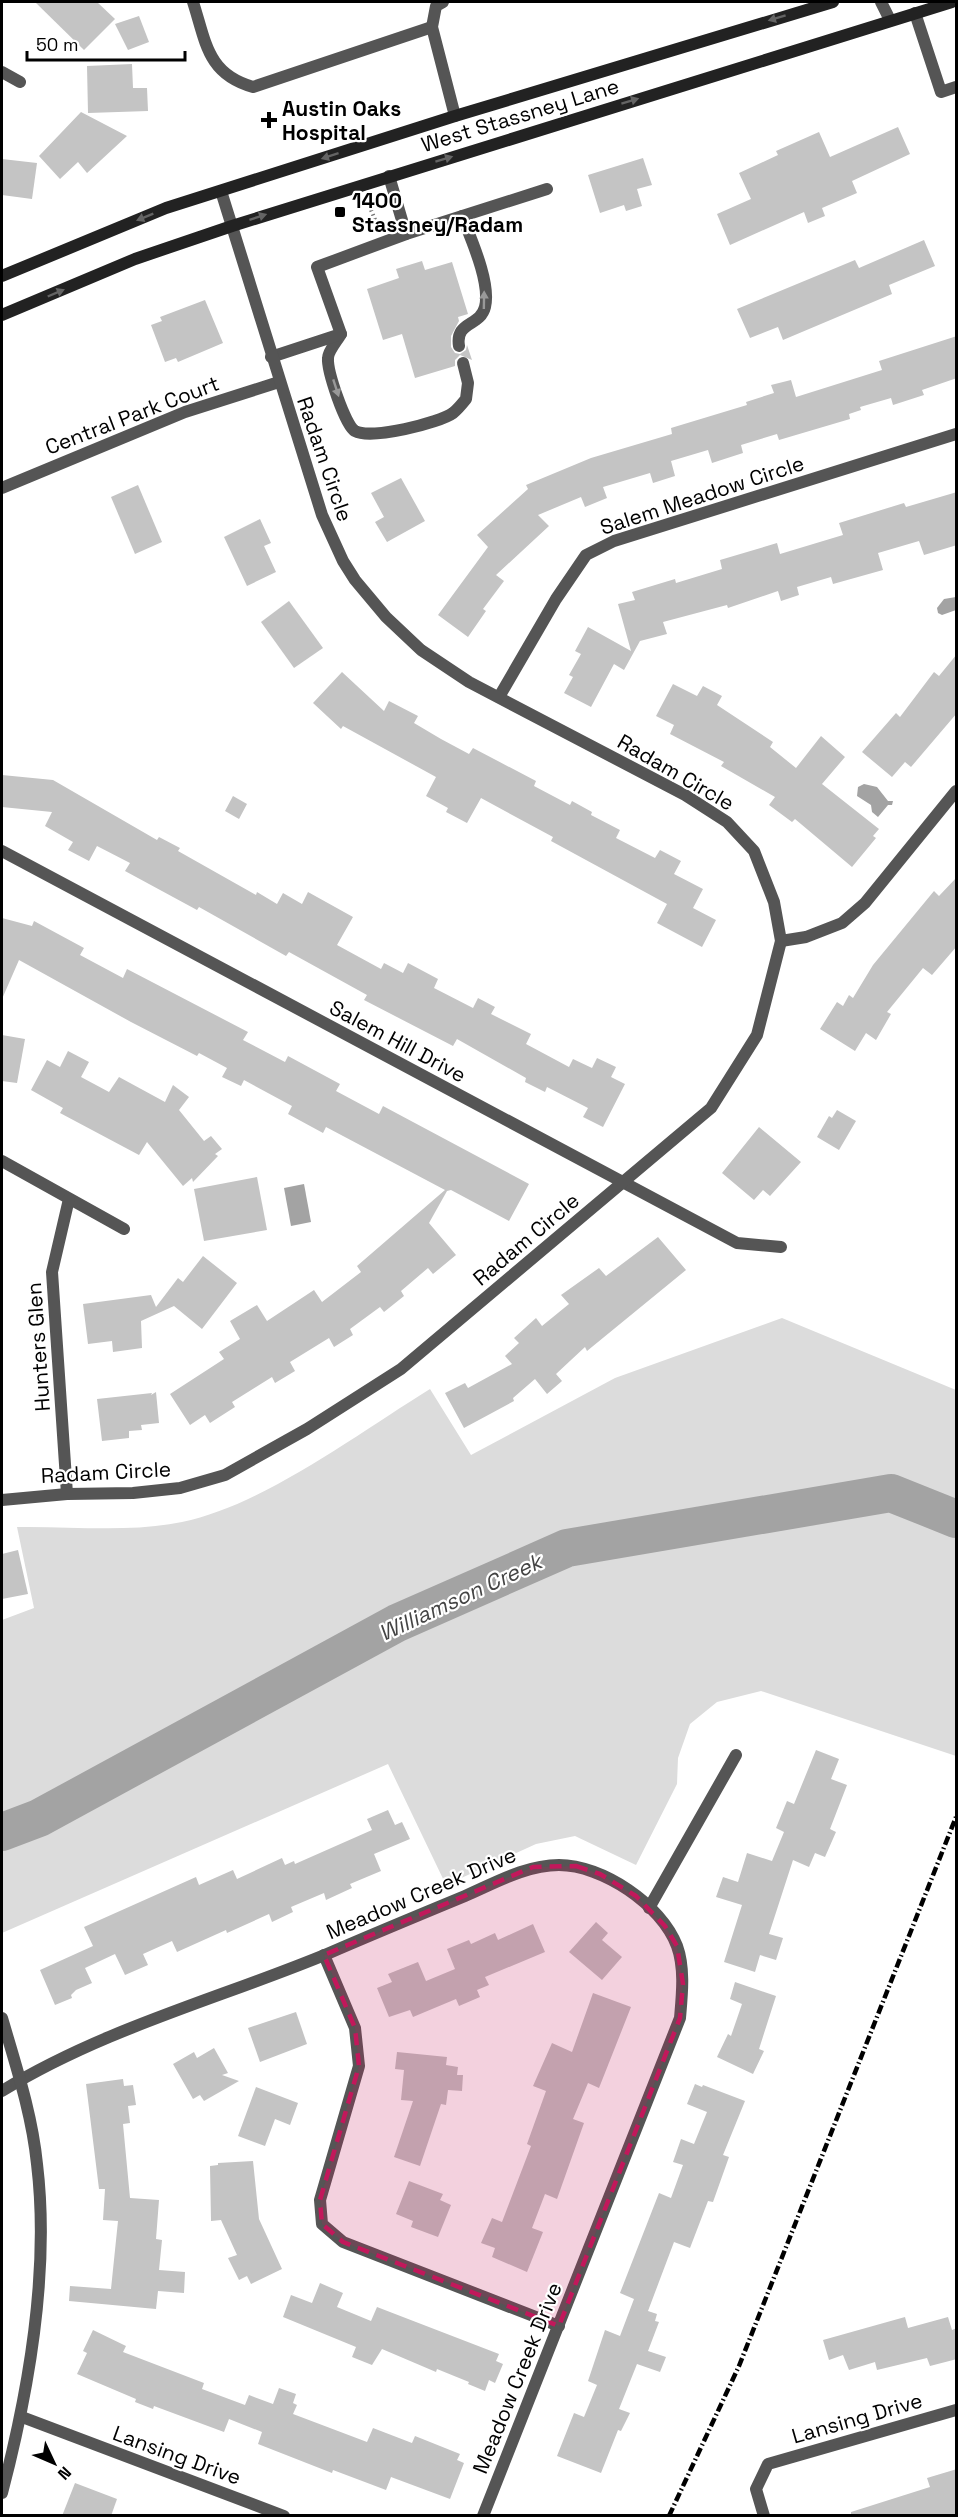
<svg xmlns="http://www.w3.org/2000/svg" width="958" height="2517" viewBox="0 0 958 2517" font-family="'Space Grotesk',sans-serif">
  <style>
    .green { fill: #dcdcdc }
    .water { fill: #a3a3a3 }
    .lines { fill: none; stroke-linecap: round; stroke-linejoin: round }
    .river { stroke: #a3a3a3; stroke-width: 38 }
    .building { fill: #c4c4c4 }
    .path { stroke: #777; stroke-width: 4; stroke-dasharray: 1.5 3; stroke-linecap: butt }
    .service { stroke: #555; stroke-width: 12 }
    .minor { stroke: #555; stroke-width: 12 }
    .tertiary { stroke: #555; stroke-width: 12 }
    .secondary { stroke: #222; stroke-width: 12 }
    .rail { stroke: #000; stroke-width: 4.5; stroke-dasharray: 9 3 1.5 3; stroke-linecap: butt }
    .oneway { fill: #646464 }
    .oneway2 { fill: #999 }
    .marked { fill: #c2185b; fill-opacity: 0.2; stroke: #c2185b; stroke-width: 4.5; stroke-dasharray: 12 8; stroke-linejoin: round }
    .poi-dot { fill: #000; stroke: #fff; stroke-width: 2 }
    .labels { text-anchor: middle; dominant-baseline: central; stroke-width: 4.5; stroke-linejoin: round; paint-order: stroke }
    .poi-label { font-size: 21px; font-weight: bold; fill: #000; stroke: #fff; text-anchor: start }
    .street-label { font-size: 21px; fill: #000; stroke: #fff }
    .water-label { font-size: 22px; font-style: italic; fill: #444; stroke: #fff }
  </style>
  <rect width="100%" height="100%" fill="#fff"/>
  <path class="green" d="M782,1318L956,1390V1756L761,1691L717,1702L690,1724L678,1758L677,1784L636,1865L575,1836L536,1844L446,1885L388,1764L2,1933V1620L34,1608L17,1527C71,1526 129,1533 182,1522C264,1505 357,1434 430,1389L471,1455L615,1378Z"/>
  <g class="water">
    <path d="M956,597V610L942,615L938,613L937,608L944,599Z"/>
    <path d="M864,784L877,787L888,801H893L892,805H888L878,817L872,812L871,805L857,796L858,787Z"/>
    <path d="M304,1184L311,1222L291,1226L284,1188Z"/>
  </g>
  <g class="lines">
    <path class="river" d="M2,1832L39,1818L397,1623L567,1548L891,1493L956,1519"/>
  </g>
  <g class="building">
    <path d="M35,2H97L115,19L84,50Z"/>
    <path d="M139,16L149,42L128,50L115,24Z"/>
    <path d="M132,64L133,88H147L148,111L88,113L87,66Z"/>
    <path d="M81,112L127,136L87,173L78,162L60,179L39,156Z"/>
    <path d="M898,127L910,154L852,181L857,193L822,208L825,216L808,223L804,212L730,245L717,214L751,199L739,173L778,155L776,151L819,132L830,157Z"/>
    <path d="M643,158L652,185L637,189L642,206L626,211L624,205L600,213L588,175Z"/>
    <path d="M2,159L37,163L32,199L2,195Z"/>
    <path d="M924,240L935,266L889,285L892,294L783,340L778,327L750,338L737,309L855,260L859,268Z"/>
    <path d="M422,261L425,270L452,262L468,314L458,317L459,321L451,336V347L455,353L460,354L466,350L467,345L472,360L460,355L455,360V366L415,378L402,334L383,340L367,289L399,278L396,269Z"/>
    <path d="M205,300L223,343L178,362L176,358L165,362L151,325L162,321L160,317Z"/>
    <path d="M957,336V378L922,390L924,395L893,405L891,398L860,407L861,410L849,414L850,419L779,440L777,434L741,445L743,453L712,463L708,450L671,461L675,476L653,483L650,473L603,487L607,498L585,507L581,497L538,515L549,526L496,575L504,581L483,609L486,611L468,637L438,615L488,547L477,535L528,489L526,485L591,458L672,434L671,428L747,405L746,402L774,393L771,385L791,380L796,397L882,370L879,361Z"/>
    <path d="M401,478L425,521L387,542L375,522L384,517L371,493Z"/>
    <path d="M138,485L162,542L135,554L111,497Z"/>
    <path d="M957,492V545L924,555L919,541L878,553L883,570L833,584L831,577L797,587L799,595L781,601L778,591L728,608L727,605L663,622L667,634L640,641L624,670L614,664L591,707L564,693L573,677L569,675L581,654L575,651L588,627L631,651L618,604L635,600L632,592L675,579L676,583L722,569L720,560L777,543L780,554L843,535L839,523L904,503L906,507Z"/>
    <path d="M260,519L271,543L264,546L276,572L247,586L224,537Z"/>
    <path d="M289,601L323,648L294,668L261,622Z"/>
    <path d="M957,654V713L911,767L905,762L892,777L862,752L896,713L900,717L934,672L939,676Z"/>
    <path d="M342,672L384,711L389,701L418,716L414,723L441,739L469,754L473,748L536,781L534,786L570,805L572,801L592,812L591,815L620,830L616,838L655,858L660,850L681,861L674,874L703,889L693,908L716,920L702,947L657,923L667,904L551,841L553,837L481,798L467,823L446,812L448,808L426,796L436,777L343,726L341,729L313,703Z"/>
    <path d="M673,684L697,696L703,686L722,696L717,705L773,742L770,747L796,768L821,736L845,757L822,784L879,829L873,836L876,838L852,867L795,819L792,822L769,805L775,797L721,766L724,762L670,734L674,725L656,716Z"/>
    <path d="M2,775L53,780L157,840L159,837L180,848L178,851L256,895L257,892L277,904L283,893L302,904L308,892L353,917L337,945L381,969L384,963L403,973L408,963L438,979L434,988L473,1008L478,998L495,1007L491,1014L531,1034L526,1044L569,1067L573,1059L592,1068L597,1058L616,1067L611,1077L625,1084L603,1127L583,1117L588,1108L547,1087L545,1092L525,1082L526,1078L457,1039L453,1046L364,1000L367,995L289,952L286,956L199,907L197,910L125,871L130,863L97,846L89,861L68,850L73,842L45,826L52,812L2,807Z"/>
    <path d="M233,796L247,804L239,819L225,811Z"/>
    <path d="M957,877V946L932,975L923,968L887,1012L891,1014L876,1040L866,1033L855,1051L820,1029L837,1002L843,1006L849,995L853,998L873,965L934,891L939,896Z"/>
    <path d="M2,918L32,926L34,921L84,948L80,955L123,978L127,969L248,1032L243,1040L285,1062L288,1056L340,1084L336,1091L379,1114L383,1106L529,1184L509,1221L451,1190L447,1191L429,1223L456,1255L433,1274L428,1268L401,1291L404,1296L384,1312L380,1307L350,1329L353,1335L334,1347L329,1338L290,1362L295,1371L275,1383L272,1377L232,1402L235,1407L210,1423L205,1415L190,1425L170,1394L224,1359L219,1352L240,1339L230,1321L257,1305L267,1321L314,1290L322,1302L361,1272L357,1266L445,1190L326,1127L323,1133L288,1114L292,1106L244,1080L241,1086L222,1077L227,1068L199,1053L197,1056L131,1022L19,960L2,999Z"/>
    <path d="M2,1035L25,1039L17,1083L2,1081Z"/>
    <path d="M68,1051L89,1062L81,1077L109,1092L119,1077L165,1102L173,1085L189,1097L179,1110L204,1141L211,1136L222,1149L215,1154L218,1156L193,1182L192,1178L183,1186L147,1142L139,1155L60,1113L63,1108L31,1090L47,1060L60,1067Z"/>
    <path d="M837,1110L856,1121L839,1150L817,1137L829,1116L832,1118Z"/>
    <path d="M759,1127L801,1162L770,1196L763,1190L754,1200L722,1173Z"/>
    <path d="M257,1177L267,1230L204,1241L194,1189Z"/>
    <path d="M658,1237L686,1270L587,1351L585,1347L556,1374L562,1381L547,1394L535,1379L513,1398L514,1401L464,1428L445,1393L465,1383L468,1388L512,1364L505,1356L519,1343L514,1338L536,1318L542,1326L569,1304L561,1295L599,1268L606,1276Z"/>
    <path d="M203,1256L237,1283L202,1329L174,1306L141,1321L142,1348L113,1352L112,1341L88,1344L83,1304L151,1295L156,1307L178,1278L183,1282Z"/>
    <path d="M156,1392L159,1423L141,1425L142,1430L129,1431V1438L102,1441L97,1399L152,1393L151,1395Z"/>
    <path d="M18,1550L28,1594L2,1599V1554Z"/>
    <path d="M816,1750L839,1759L831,1779L847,1785L830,1829L836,1832L825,1857L815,1853L809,1867L793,1860L769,1934L783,1938L776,1960L760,1955L755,1972L724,1962L742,1905L716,1897L723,1877L738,1882L747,1853L772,1861L784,1832L776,1828L787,1801L794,1804Z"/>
    <path d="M388,1810L395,1825L402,1822L410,1839L374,1854L381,1871L350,1884L352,1888L326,1900L324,1893L291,1907L293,1912L272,1922L269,1914L227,1933L226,1930L177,1952L172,1941L143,1954L148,1965L125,1975L115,1954L85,1968L92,1983L76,1990L71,1995L72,1998L55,2005L40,1970L93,1946L84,1927L196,1877L199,1885L233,1870L237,1879L282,1858L285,1865L294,1861L295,1864L372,1830L367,1819Z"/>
    <path d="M596,1922L608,1933L602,1940L622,1957L602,1980L569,1952Z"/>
    <path d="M533,1924L545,1952L485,1977L489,1985L477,1990L480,1997L459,2006L456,1999L413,2017L410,2010L389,2017L377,1988L392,1982L388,1974L418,1962L426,1981L455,1969L447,1949L469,1940L471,1944L495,1933L498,1940Z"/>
    <path d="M735,1982L776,1996L759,2049L764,2051L753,2074L717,2057L728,2034L731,2036L742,2004L730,1999Z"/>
    <path d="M593,1993L631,2007L599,2088L588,2083L573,2119L584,2123L557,2199L545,2194L532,2228L543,2232L527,2272L492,2257L495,2248L481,2243L492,2218L502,2222L531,2146L527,2144L546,2091L533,2086L552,2043L572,2052Z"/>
    <path d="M296,2012L307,2044L260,2062L248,2028Z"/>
    <path d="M214,2048L228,2073L222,2075L239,2081L204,2101L200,2095L193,2099L173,2064L194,2052L197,2058Z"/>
    <path d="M397,2052L447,2057L446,2065L458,2067L457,2075H463L462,2091L448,2090L446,2105L441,2104L420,2166L394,2157L413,2101L401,2100L404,2070L395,2069Z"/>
    <path d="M123,2079L124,2086L133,2085L136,2105L128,2106L130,2123L123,2124L130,2198L159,2200L156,2239L162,2240L159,2270L185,2272L184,2293L158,2291L156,2309L69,2301L70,2286L111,2289L118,2221L103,2220L105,2189H99L86,2084Z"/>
    <path d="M695,2084L702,2087L703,2085L745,2101L723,2155L729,2157L713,2202L708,2201L690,2248L674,2242L648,2311L657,2314L655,2321L659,2322L648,2351L666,2357L660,2372L637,2364L619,2409L630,2413L621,2431L618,2430L601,2473L557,2456L574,2413L584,2417L597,2385L588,2381L605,2330L620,2336L634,2299L620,2293L659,2193L671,2198L683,2165L673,2162L681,2139L694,2144L707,2112L687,2104Z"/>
    <path d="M256,2087L298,2103L290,2125L275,2119L265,2146L238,2136Z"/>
    <path d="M253,2161L259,2219L282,2269L251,2284L247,2276L239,2280L228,2258L237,2255L221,2220L211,2221L210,2166L218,2165V2163Z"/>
    <path d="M409,2181L443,2194L440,2200L451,2205L438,2237L411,2227L413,2221L396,2214Z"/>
    <path d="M320,2283L343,2293L337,2307L371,2321L377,2307L499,2354L496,2361L503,2364L495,2383L489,2380L485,2391L468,2384L469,2382L437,2369L436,2372L382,2349L372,2365L352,2357L356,2347L283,2317L291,2295L312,2303Z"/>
    <path d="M905,2317L908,2328L948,2317L952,2330L957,2328V2359L930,2366L927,2358L877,2370L875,2362L849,2370L843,2355L829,2360L823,2340Z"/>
    <path d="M93,2330L126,2346L123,2352L204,2383L202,2389L245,2405L249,2395L273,2404L279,2388L296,2394L293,2403L297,2405L293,2414L367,2442L373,2428L412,2443L415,2436L460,2454L457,2460L464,2463L450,2499L391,2477L386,2490L333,2470L332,2473L258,2444L262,2432L229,2419L224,2432L154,2406L153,2409L135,2402L136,2399L77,2374L87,2353L83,2351Z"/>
    <path d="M957,2469V2516H851V2512L930,2487L927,2478Z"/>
    <path d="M75,2483L117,2499L111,2516H62Z"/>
  </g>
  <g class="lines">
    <path class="path" d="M371,210L376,222L383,224"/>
    <g class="service">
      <path d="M193,2C206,42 207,74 253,87L432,27"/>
      <path d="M443,2L436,6L432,27L455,116"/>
      <path d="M915,13L941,92L956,87"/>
      <path d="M389,176L406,234"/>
      <path d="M341,334C337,341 328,351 328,358C327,371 345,425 355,431C371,440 439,423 453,413C458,409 462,404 466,399L468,383L463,363"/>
      <path d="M459,346C455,321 480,327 485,307C491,283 471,239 462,216"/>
      <path d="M271,357L341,334L317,267L406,234L547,189"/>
    </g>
    <g class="minor">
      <path d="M881,2L890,20"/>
      <path d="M2,72L20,82"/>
      <path d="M2,488L185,412L279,382"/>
      <path d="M499,697L556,599L586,555L614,541L956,434"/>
      <path d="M2,851L737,1243L781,1247"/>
      <path d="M781,941L806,937L842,923L865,903L956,791"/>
      <path d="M2,1161L124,1229"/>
      <path d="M67,1494L52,1272L69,1199"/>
      <path d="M2,1500L67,1494L133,1493L180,1488L225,1475L307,1429L401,1369L711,1108L757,1035L781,941L774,902L754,851L727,822L685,795L469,682L421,650L386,617L355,580L343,561L322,515L221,191"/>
      <path d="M649,1908L736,1755"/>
      <path d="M324,1955L355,2028L359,2066L320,2200L322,2224L343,2242L559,2326"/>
      <path d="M2,2091C103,2029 218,1999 327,1954C373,1934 419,1915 465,1896C495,1883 526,1865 559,1865C602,1865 661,1904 677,1946C685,1968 682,1995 680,2018L483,2516"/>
      <path d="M22,2417L284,2516"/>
      <path d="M764,2516L756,2489L768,2464L956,2410"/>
    </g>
    <path class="tertiary" d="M2,2018C16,2066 32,2114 37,2164C50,2272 29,2390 2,2493"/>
    <g class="secondary">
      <path d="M2,276L166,208L455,116L833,2"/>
      <path d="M2,315L135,259L232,226L952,2"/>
    </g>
    <path class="rail" d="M669,2516L739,2366L956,1817"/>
  </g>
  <defs><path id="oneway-solid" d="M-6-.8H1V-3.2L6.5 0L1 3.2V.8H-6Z" transform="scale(1.5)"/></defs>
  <g class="oneway">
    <use href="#oneway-solid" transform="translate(777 18) rotate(163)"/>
    <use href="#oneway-solid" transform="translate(630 101) rotate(-17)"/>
    <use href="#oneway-solid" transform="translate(330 156) rotate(162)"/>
    <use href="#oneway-solid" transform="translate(444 159) rotate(-17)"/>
    <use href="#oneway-solid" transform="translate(145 217) rotate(158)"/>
    <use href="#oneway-solid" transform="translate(258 217) rotate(-18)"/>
    <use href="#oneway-solid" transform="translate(56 293) rotate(-23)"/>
  </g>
  <g class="oneway2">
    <use href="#oneway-solid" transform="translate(484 300) rotate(-89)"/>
    <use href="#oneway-solid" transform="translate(336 388) rotate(72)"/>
  </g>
  <path class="marked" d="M576,1866L600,1874L636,1896L665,1926L677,1946L683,1984L680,2018L559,2326L343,2242L322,2224L320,2200L359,2066L355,2028L324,1955L533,1867Z"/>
  <g class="poi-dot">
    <path d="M266 111h6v6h6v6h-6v6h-6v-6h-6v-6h6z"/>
    <rect x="334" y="206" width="12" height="12" rx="3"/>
  </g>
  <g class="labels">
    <g class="poi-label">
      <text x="282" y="108">Austin Oaks<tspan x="282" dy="24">Hospital</tspan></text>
      <text x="352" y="200">1400<tspan x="352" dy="24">Stassney/Radam</tspan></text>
    </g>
    <g class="street-label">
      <text transform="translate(520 115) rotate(-17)">West Stassney Lane</text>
      <text transform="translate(132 415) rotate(-21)">Central Park Court</text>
      <text transform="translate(325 459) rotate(71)">Radam Circle</text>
      <text transform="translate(702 495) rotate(-18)">Salem Meadow Circle</text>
      <text transform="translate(676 772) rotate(30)">Radam Circle</text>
      <text transform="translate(398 1041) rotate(28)">Salem Hill Drive</text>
      <text transform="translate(526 1239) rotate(-40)">Radam Circle</text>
      <text transform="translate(38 1347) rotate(-94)">Hunters Glen</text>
      <text transform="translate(106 1472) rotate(-3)">Radam Circle</text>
      <text transform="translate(421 1893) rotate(-23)">Meadow Creek Drive</text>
      <text transform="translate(517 2378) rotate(-68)">Meadow Creek Drive</text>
      <text transform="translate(857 2418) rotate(-16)">Lansing Drive</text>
      <text transform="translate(177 2455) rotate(20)">Lansing Drive</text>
    </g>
    <g class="water-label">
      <text transform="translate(460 1597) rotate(-25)">Williamson Creek</text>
    </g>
  </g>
  <rect width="958" height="2517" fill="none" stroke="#000000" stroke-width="6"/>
  <g transform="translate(54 2463) rotate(134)" stroke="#ffffff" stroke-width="4.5" paint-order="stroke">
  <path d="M0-4.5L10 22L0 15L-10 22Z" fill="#000000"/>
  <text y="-9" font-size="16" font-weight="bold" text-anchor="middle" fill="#000000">N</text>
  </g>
  <path d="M27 51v9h158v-9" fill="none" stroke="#000000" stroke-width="3"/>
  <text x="36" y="51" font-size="18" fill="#000000" stroke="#ffffff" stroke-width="4.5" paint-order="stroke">50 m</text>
</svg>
